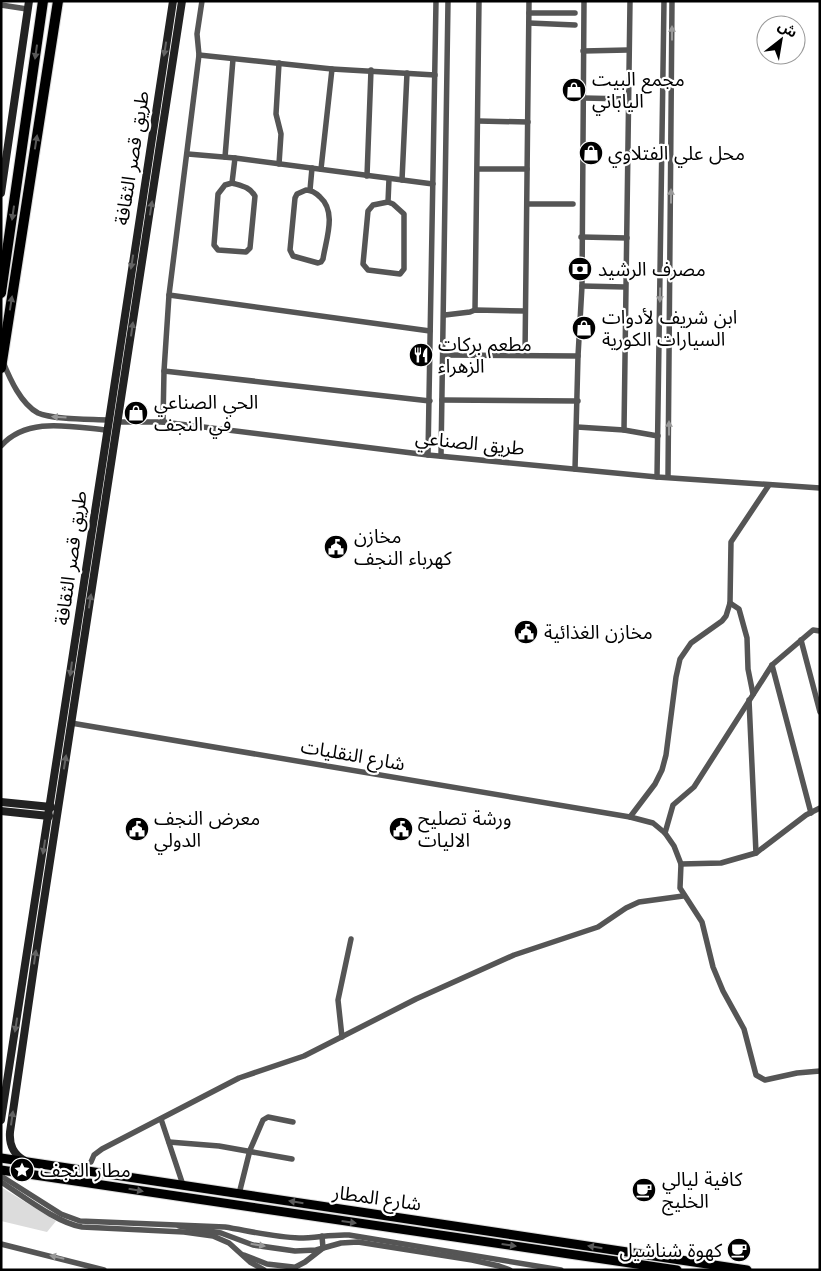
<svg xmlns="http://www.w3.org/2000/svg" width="821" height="1271" viewBox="0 0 821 1271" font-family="Jost,'Noto Sans Arabic',sans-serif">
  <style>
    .green { fill: #dcdcdc }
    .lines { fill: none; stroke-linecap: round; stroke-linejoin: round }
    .primary-casing { stroke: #dbdbdb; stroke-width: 11 }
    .highway-casing { stroke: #dbdbdb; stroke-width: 12 }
    .street { stroke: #555; stroke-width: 5.5 }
    .secondary { stroke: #222; stroke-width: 8 }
    .primary { stroke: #000; stroke-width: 9 }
    .highway { stroke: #000; stroke-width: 10 }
    .oneway { fill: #999 }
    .oneway2 { fill: #646464 }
    .oneway3 { fill: #595959 }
    .labels { text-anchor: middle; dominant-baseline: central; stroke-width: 4.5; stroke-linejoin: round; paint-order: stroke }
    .poi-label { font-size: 19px; fill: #000; stroke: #fff; text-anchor: start }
    .street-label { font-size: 19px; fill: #000; stroke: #fff }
  </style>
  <rect width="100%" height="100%" fill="#fff"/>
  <path class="green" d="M1,1187L56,1221L47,1232L1,1221Z"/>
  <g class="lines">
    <g class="primary-casing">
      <g id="primary">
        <path d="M1,1158L747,1270"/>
        <path d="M1,1170L677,1270"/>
      </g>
    </g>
    <g class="highway-casing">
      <g id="highway">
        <path d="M1,293L43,1"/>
        <path d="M1,368L58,1"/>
      </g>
    </g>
    <g class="street">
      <path d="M1,5L27,9"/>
      <path d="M529,13H575"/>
      <path d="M529,23L575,25"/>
      <path d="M583,51L628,50"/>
      <path d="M199,55L332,69"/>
      <path d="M583,98L628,99"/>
      <path d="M478,121L528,122"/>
      <path d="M188,154L235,158L433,184"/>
      <path d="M225,157L233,59"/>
      <path d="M279,164L281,134L276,114L279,63"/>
      <path d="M321,169L332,69L435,75"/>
      <path d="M478,169H527"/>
      <path d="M367,176L371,70"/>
      <path d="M402,180L407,73"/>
      <path d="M232,183C242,186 250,187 255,196L250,248L246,252L218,250L214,245L218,194L225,185L232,183L235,158"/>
      <path d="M306,190C312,190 316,193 320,197C337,212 326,239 323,259L321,262L318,263L293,256L290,250L295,198L297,194Z"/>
      <path d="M310,190L312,168"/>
      <path d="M388,202L393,204L404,214V269L400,274L368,270L363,264L368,211L373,205L388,202L389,179"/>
      <path d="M527,204H573"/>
      <path d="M581,237L627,238"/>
      <path d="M582,286L625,287"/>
      <path d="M169,295L430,331"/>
      <path d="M475,310L479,1"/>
      <path d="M445,315L470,312L475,310L525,311"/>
      <path d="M443,355L578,356"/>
      <path d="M525,355L529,1"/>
      <path d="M3,362C10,379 21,404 38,413C54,420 90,419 108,420"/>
      <path d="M164,371L430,401"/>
      <path d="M442,400L578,401"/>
      <path d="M118,422H163L428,455L657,477L820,488"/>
      <path d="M163,422L164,371L169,295L199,55L197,34L202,1"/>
      <path d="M577,427L624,430L658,436"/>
      <path d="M624,430L630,1"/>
      <path d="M1,446C27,416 72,427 106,430"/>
      <path d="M428,455L436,1"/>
      <path d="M441,456L448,1"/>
      <path d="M575,469L578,356L582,286L584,1"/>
      <path d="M657,477L664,1"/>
      <path d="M668,477L672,1"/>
      <path d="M730,603L739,609L747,638L748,669L753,694"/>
      <path d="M801,640L820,712"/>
      <path d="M772,665L811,813"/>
      <path d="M749,700L756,853"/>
      <path d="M71,723L630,817L653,823L665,833L674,846L681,864L680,888L702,922L713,967L723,991L744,1029L756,1075L765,1080L797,1073L820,1071"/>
      <path d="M630,817L655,784L662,770L666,755L676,677L680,659L691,643L722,621L726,616L730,603L731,542L769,485"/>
      <path d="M665,833L673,805L694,787L772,665L813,630L820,631"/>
      <path d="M681,864L721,863L756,853L806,815L820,808"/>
      <path d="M342,1037L338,1000L351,939"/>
      <path d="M161,1119L183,1185"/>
      <path d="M169,1142L219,1146L292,1159"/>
      <path d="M91,1162L94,1155L102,1149L239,1078L304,1056L416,999L514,955L598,927L626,908L639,902L683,896"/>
      <path d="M1,1176L61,1214L80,1221L225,1227C249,1231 274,1237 299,1238C316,1238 332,1234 349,1235L561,1270"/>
      <path d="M1,1182C23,1196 57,1223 82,1227L184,1232L213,1236L229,1243L250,1262L264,1270"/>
      <path d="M239,1194L250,1150L263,1120L268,1117L293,1122"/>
      <path d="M179,1226L221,1233L253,1245L295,1251L316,1250L341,1243L358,1242L472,1260L499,1266L510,1270"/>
      <path d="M1,1244L104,1270"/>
      <path d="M244,1255L267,1264L293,1267"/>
      <path d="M290,1270L305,1262L323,1248L322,1236"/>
    </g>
    <g class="secondary">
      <path d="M1,193L29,1"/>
      <path d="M1,802L51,807"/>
      <path d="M1,811L49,816"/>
      <path d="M1,1120C61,747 115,374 173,1"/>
      <path d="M25,1161C13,1154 9,1145 10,1132L37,946L182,1"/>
    </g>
    <use href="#primary" class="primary"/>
    <use href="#highway" class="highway"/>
  </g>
  <defs><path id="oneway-solid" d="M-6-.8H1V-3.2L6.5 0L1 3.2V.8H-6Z" transform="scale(1.25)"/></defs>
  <g class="oneway">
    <use href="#oneway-solid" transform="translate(672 33) rotate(-90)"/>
    <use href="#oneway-solid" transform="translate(671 196) rotate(-90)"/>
    <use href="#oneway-solid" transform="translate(660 295) rotate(91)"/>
    <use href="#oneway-solid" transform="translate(59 417) rotate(-176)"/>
    <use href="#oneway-solid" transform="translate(669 428) rotate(-90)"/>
    <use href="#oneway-solid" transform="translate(258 1245) rotate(9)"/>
    <use href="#oneway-solid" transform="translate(57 1257) rotate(-167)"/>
  </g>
  <g class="oneway2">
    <use href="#oneway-solid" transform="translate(165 49) rotate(99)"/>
    <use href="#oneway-solid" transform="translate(151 208) rotate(-81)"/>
    <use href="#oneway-solid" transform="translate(132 262) rotate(99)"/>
    <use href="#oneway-solid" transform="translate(132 329) rotate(-82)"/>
    <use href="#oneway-solid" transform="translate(90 601) rotate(-81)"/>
    <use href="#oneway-solid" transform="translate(71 669) rotate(98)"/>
    <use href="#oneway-solid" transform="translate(65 762) rotate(-81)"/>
    <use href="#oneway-solid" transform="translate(44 847) rotate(99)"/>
    <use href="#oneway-solid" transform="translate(35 957) rotate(-82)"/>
    <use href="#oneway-solid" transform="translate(16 1025) rotate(99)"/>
    <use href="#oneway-solid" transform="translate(12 1118) rotate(-82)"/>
  </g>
  <g class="oneway3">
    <use href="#oneway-solid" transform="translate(36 52) rotate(98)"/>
    <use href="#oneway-solid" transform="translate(36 142) rotate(-81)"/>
    <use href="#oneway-solid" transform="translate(13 213) rotate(98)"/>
    <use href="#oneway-solid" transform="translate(11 303) rotate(-81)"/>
    <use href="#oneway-solid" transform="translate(136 1190) rotate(10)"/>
    <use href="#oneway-solid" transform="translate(296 1202) rotate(-171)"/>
    <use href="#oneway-solid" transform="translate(349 1222) rotate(8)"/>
    <use href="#oneway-solid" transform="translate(509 1245) rotate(8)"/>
    <use href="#oneway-solid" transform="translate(595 1247) rotate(-171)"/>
  </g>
  <defs>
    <g id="shop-disc" transform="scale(1.25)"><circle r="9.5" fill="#000" stroke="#fff"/><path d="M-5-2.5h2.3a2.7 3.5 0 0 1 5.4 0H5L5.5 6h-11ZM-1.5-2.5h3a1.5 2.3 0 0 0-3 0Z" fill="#fff"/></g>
    <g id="bank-disc" transform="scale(1.25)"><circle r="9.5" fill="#000" stroke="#fff"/><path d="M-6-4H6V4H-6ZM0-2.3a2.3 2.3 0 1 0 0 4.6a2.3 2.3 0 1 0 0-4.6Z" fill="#fff"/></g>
    <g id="restaurant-disc" transform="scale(1.25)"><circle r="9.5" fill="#000" stroke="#fff"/><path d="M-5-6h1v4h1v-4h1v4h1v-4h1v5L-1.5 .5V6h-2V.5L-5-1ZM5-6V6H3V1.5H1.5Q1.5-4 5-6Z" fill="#fff"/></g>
    <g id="civic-disc" transform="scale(1.25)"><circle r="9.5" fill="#000" stroke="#fff"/><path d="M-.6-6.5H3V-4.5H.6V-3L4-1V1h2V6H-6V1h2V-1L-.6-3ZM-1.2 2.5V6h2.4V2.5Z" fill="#fff"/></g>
    <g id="sight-disc" transform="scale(1.25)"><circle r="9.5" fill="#000" stroke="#fff"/><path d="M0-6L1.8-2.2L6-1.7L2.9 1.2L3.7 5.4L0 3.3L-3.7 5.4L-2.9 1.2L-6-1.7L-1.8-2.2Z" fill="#fff"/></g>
    <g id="cafe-disc" transform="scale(1.25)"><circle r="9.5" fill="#000" stroke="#fff"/><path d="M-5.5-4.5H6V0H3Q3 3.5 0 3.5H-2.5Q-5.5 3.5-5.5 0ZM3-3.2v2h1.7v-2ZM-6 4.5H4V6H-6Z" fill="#fff"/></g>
  </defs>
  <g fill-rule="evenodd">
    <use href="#shop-disc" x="574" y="90"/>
    <use href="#shop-disc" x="591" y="153"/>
    <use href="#bank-disc" x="580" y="269"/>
    <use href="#shop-disc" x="584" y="328"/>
    <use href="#restaurant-disc" x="421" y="355"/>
    <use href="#shop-disc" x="136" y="413"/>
    <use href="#civic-disc" x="336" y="547"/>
    <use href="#civic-disc" x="526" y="632"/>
    <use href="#civic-disc" x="137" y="829"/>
    <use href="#civic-disc" x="401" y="829"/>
    <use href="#sight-disc" x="22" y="1170"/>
    <use href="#cafe-disc" x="644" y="1190"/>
    <use href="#cafe-disc" x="739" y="1250"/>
  </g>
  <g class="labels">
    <g class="poi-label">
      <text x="592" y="79">مجمع البيت<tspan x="592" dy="22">الياباني</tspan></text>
      <text x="608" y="153">محل علي الفتلاوي</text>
      <text x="598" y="269">مصرف الرشيد</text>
      <text x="602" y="317">ابن شريف لأدوات<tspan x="602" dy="22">السيارات الكورية</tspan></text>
      <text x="438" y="344">مطعم بركات<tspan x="438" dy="22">الزهراء</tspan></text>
      <text x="154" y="402">الحي الصناعي<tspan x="154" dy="22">في النجف</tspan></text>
      <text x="354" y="536">مخازن<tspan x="354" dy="22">كهرباء النجف</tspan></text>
      <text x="544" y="632">مخازن الغذائية</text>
      <text x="154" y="818">معرض النجف<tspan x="154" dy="22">الدولي</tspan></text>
      <text x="418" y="818">ورشة تصليح<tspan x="418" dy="22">الاليات</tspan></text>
      <text x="40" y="1170">مطار النجف</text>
      <text x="662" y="1179">كافية ليالي<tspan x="662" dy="22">الخليج</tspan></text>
      <text x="722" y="1250" text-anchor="end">كهوة شناشيل</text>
    </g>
    <g class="street-label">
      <text transform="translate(132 158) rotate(-81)">طريق قصر الثقافة</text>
      <text transform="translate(470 443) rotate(6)">طريق الصناعي</text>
      <text transform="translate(71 558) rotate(-82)">طريق قصر الثقافة</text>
      <text transform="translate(353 755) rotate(10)">شارع النقليات</text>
      <text transform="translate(377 1198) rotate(8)">شارع المطار</text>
    </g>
  </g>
  <rect width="821" height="1271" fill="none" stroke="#000000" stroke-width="5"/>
  <g transform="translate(781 40) rotate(31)"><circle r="24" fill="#ffffff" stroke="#999999"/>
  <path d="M0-4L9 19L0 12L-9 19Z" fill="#000000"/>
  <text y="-8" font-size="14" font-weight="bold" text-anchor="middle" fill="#000000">ش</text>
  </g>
</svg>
